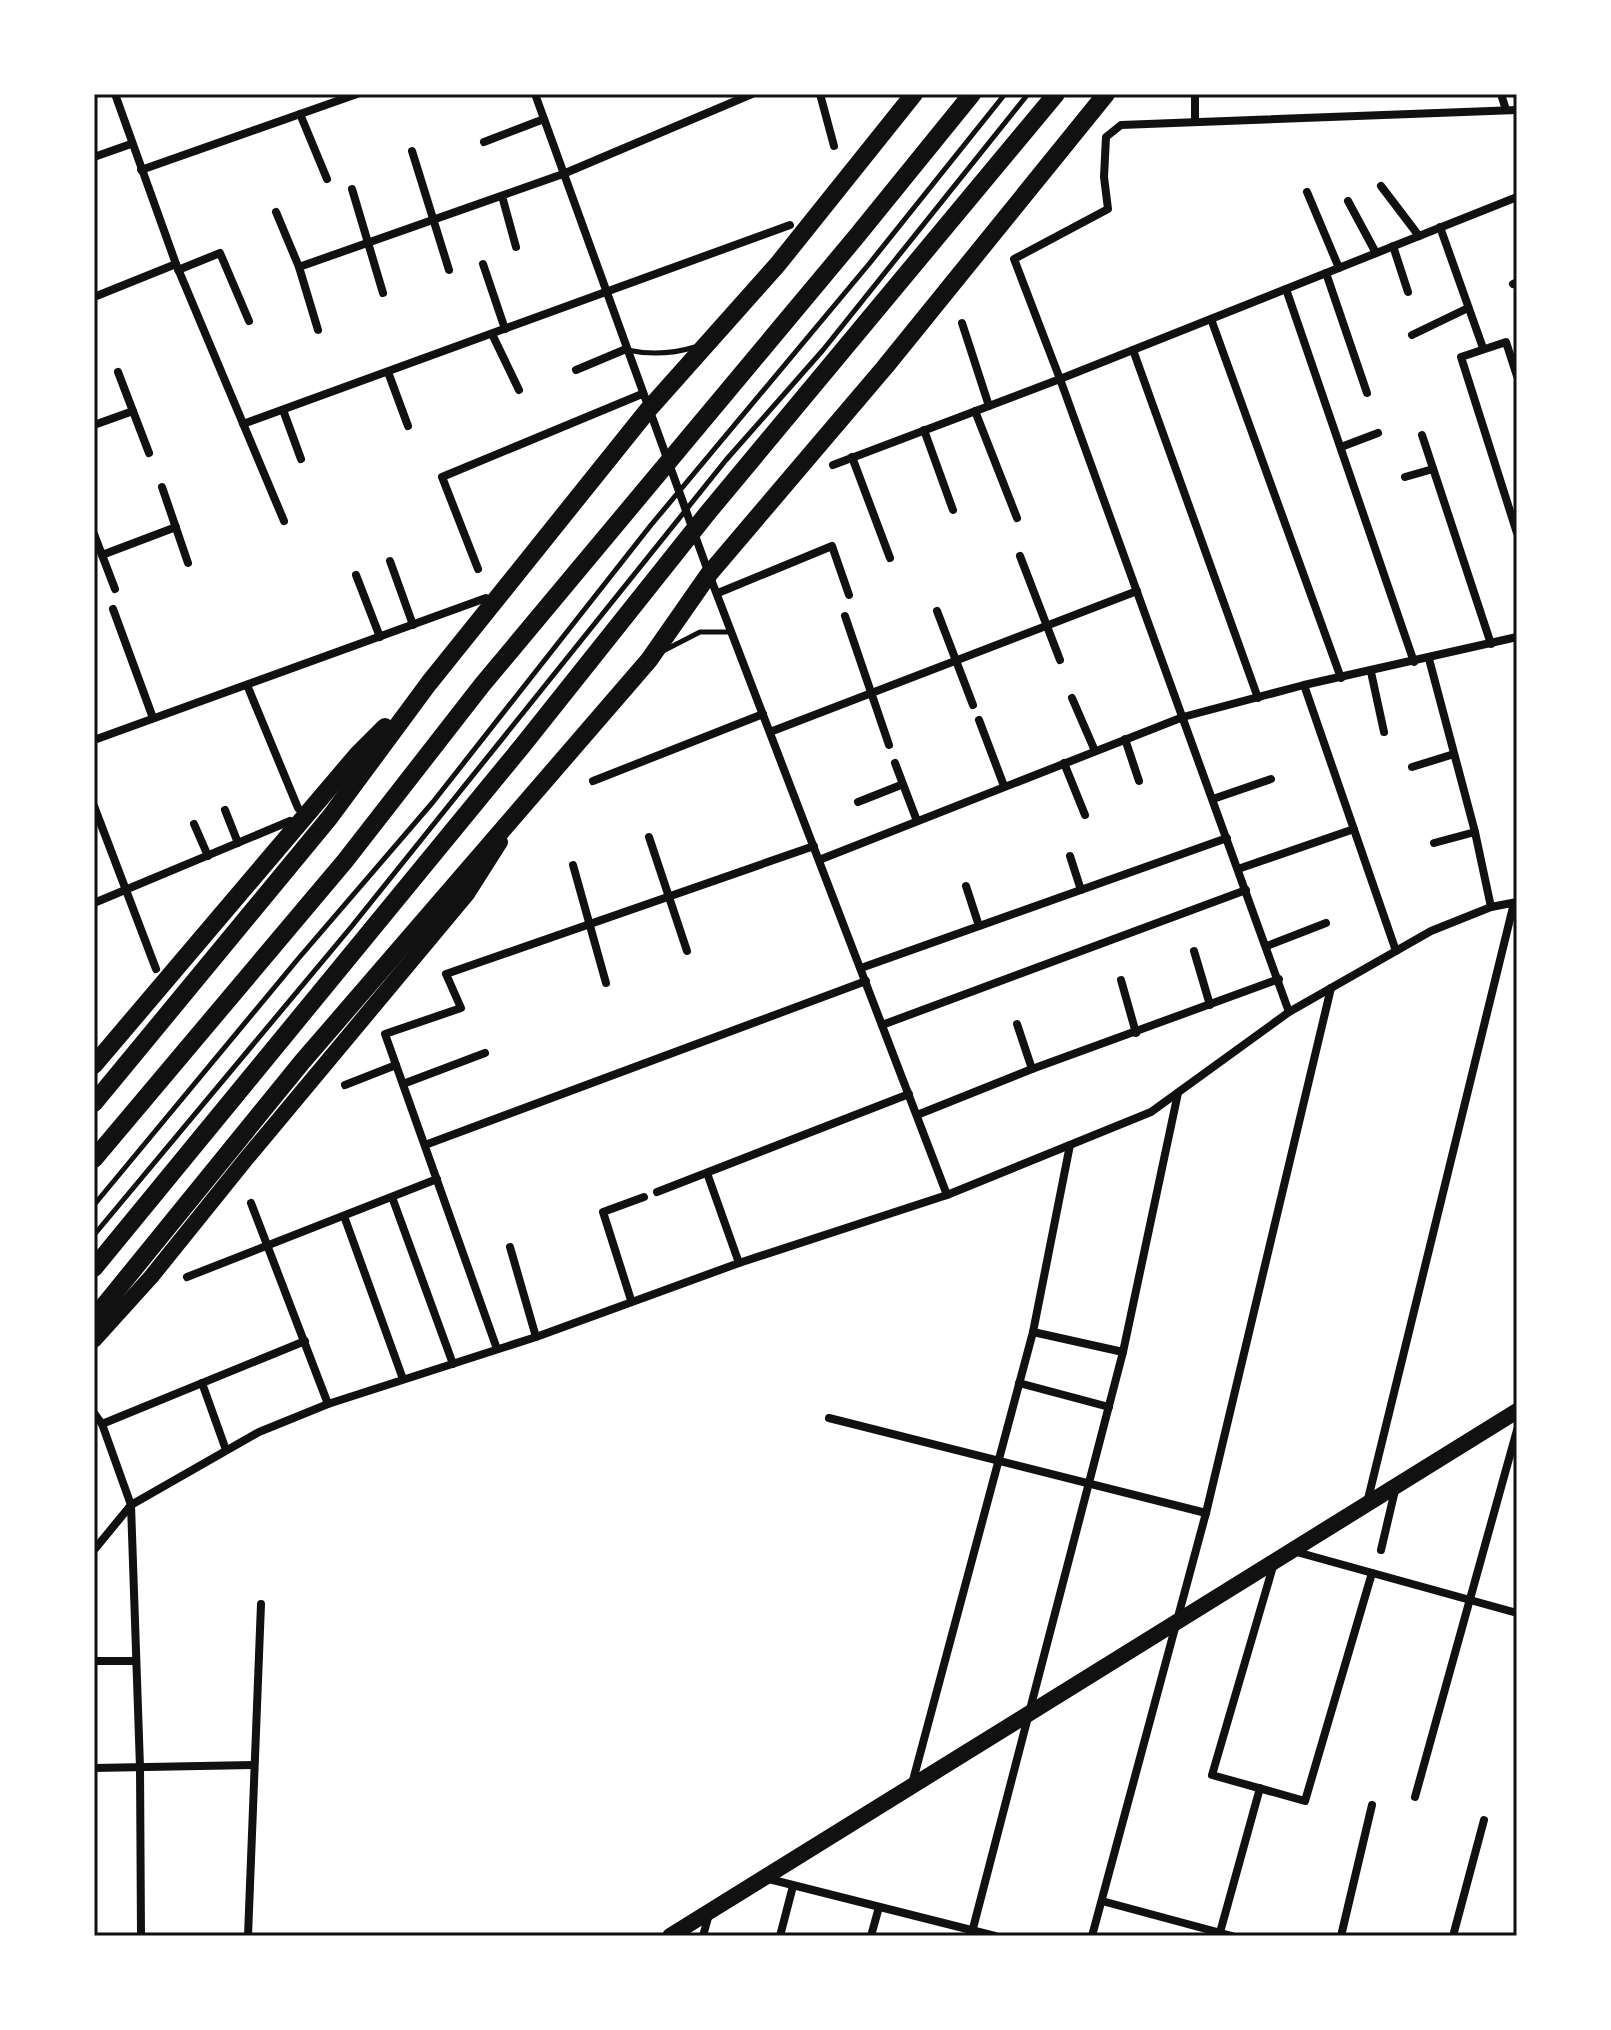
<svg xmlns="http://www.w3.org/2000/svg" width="1611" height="2030" viewBox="0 0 1611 2030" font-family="Rubik,sans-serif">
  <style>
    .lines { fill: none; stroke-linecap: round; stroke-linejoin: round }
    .service { stroke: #111; stroke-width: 5 }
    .minor { stroke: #111; stroke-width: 8 }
    .secondary { stroke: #111; stroke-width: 16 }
    .trunk { stroke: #111; stroke-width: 18 }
    .neatline { fill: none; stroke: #111; stroke-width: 3 }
  </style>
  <rect width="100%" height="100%" fill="#fff"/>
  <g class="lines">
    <g class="service">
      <path d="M627,350C650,355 672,354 695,347"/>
      <path d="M663,651L700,632H731"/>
      <path d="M94,1205L298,959L433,802L651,525L869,264L1005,94"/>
      <path d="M94,1235L352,926L726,460L823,350L1028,94"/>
    </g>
    <g class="minor">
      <path d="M115,94L176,264L284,521"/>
      <path d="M535,94L709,574L947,1195"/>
      <path d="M820,94L834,146"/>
      <path d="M1501,94L1506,110"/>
      <path d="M300,114L327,179"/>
      <path d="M1195,122V94"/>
      <path d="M484,142L544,119"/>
      <path d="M412,151L449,270"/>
      <path d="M94,157L131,144"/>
      <path d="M141,170L357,94"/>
      <path d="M1381,186L1419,236"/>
      <path d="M352,189L383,293"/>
      <path d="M1307,192L1339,268"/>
      <path d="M502,196L516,247"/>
      <path d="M1348,201L1376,253"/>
      <path d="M276,212L299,267L318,330"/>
      <path d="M1440,227L1483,348"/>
      <path d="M1393,246L1408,292"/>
      <path d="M483,264L505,329"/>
      <path d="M299,267L563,174L752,94"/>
      <path d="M178,270L220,253L249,321"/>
      <path d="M1326,273L1367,393"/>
      <path d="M1513,284L1517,282"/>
      <path d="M1286,289L1414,662"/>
      <path d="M94,297L176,264"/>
      <path d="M1211,319L1341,678"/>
      <path d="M962,323L989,406"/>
      <path d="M492,334L519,390"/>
      <path d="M1412,335L1468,308"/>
      <path d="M1133,350L1258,698"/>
      <path d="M576,370L626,349"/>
      <path d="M118,372L149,453"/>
      <path d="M388,372L408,426"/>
      <path d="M1517,376L1506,342L1461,357L1517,533"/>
      <path d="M283,410L301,459"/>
      <path d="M975,411L1017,518"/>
      <path d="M243,424L790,225"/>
      <path d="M94,425L133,411"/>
      <path d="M924,430L953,510"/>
      <path d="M1422,435L1491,644"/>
      <path d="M1341,447L1378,433"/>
      <path d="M852,457L890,558"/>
      <path d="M833,465L1060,379L1517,197"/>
      <path d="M1405,477L1433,469"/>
      <path d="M162,487L188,563"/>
      <path d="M94,534L115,589"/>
      <path d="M102,555L176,527"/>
      <path d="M1020,556L1060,660"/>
      <path d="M390,561L413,625"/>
      <path d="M478,569L442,477L642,394"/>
      <path d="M356,575L380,637"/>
      <path d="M718,593L832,546L849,595"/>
      <path d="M113,609L153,718"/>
      <path d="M937,611L973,705"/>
      <path d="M845,616L889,745"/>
      <path d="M1429,659L1475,832L1491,907"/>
      <path d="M1371,672L1384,732"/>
      <path d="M247,685L298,808"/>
      <path d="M1304,685L1396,951"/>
      <path d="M1072,698L1095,751"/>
      <path d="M979,720L1004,786"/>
      <path d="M770,732L1137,591"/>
      <path d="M1125,739L1139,781"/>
      <path d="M94,740L486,598"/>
      <path d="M895,763L917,821"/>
      <path d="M1064,763L1085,815"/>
      <path d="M1412,767L1454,754"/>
      <path d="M593,781L763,714"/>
      <path d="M1213,799L1271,779"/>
      <path d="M858,802L901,785"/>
      <path d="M94,806L156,969"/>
      <path d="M225,810L238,843"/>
      <path d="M194,824L208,856"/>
      <path d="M649,837L687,951"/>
      <path d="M1434,843L1475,832"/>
      <path d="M1070,856L1081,890"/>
      <path d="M819,860L1183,717L1304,685L1517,637"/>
      <path d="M573,865L606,983"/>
      <path d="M1238,869L1354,829"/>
      <path d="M966,886L979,926"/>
      <path d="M94,903L290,821"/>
      <path d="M1267,946L1326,923"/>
      <path d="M1194,951L1210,1005"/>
      <path d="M861,968L1227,838"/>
      <path d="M1121,980L1136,1033"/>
      <path d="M1289,1012L1060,379L1014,259L1108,209L1104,177L1106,137L1121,125L1517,110"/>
      <path d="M1017,1024L1032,1069"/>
      <path d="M882,1025L1246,890"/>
      <path d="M403,1084L485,1053"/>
      <path d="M345,1085L396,1065"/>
      <path d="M917,1115L1032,1069L1279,979"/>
      <path d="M425,1145L866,981"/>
      <path d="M707,1173L739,1263"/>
      <path d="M657,1192L909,1094"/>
      <path d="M392,1197L453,1364"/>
      <path d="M251,1203L328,1404"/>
      <path d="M344,1216L403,1379"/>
      <path d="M510,1247L536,1337"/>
      <path d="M187,1277L437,1179"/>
      <path d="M631,1300L603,1212L644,1197"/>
      <path d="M1033,1332L1123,1352"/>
      <path d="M497,1349L385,1034L461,1008L446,974L814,846"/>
      <path d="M202,1383L226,1450"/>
      <path d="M1019,1383L1109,1407"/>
      <path d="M94,1413L102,1424L131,1505L140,1767L141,1936"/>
      <path d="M829,1418L1206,1513"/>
      <path d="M102,1424L305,1341"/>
      <path d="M1367,1503L1514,903"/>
      <path d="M94,1550L131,1505L259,1432L328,1404L536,1337L739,1263L947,1195L1151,1112L1289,1012L1431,931L1491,907L1517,902"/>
      <path d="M1381,1550L1396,1486"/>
      <path d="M1293,1551L1517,1613"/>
      <path d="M1274,1563L1212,1775L1305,1801L1372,1573"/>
      <path d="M94,1661H136"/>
      <path d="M94,1768L253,1765"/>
      <path d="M912,1784L1033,1332L1070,1145"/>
      <path d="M1415,1797L1517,1430"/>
      <path d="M765,1878L995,1936"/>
      <path d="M1102,1901L1232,1936"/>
      <path d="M248,1936L261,1604"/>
      <path d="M703,1936L709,1914"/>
      <path d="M780,1936L793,1886"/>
      <path d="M871,1936L879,1907"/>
      <path d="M971,1936L1123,1352L1178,1093"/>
      <path d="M1092,1936L1206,1513L1331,988"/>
      <path d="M1219,1936L1260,1788"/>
      <path d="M1341,1936L1372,1805"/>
      <path d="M1453,1936L1484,1820"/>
    </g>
    <g class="secondary">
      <path d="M94,1340L151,1277L246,1159L467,894L500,842"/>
      <path d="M670,1936L1517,1411"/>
    </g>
    <g class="trunk">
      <path d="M94,1065L358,754L385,727"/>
      <path d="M94,1103L330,817L429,683L648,410L778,264L914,94"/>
      <path d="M94,1159L345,861L482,685L856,237L972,94"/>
      <path d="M94,1268L523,745L710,510L1056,94"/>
      <path d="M94,1318L302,1062L649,660L709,574L885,367L1106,94"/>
    </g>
  </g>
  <rect width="1611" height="2030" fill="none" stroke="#ffffff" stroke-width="192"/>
  <rect x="96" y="96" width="1419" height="1838" class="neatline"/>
</svg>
